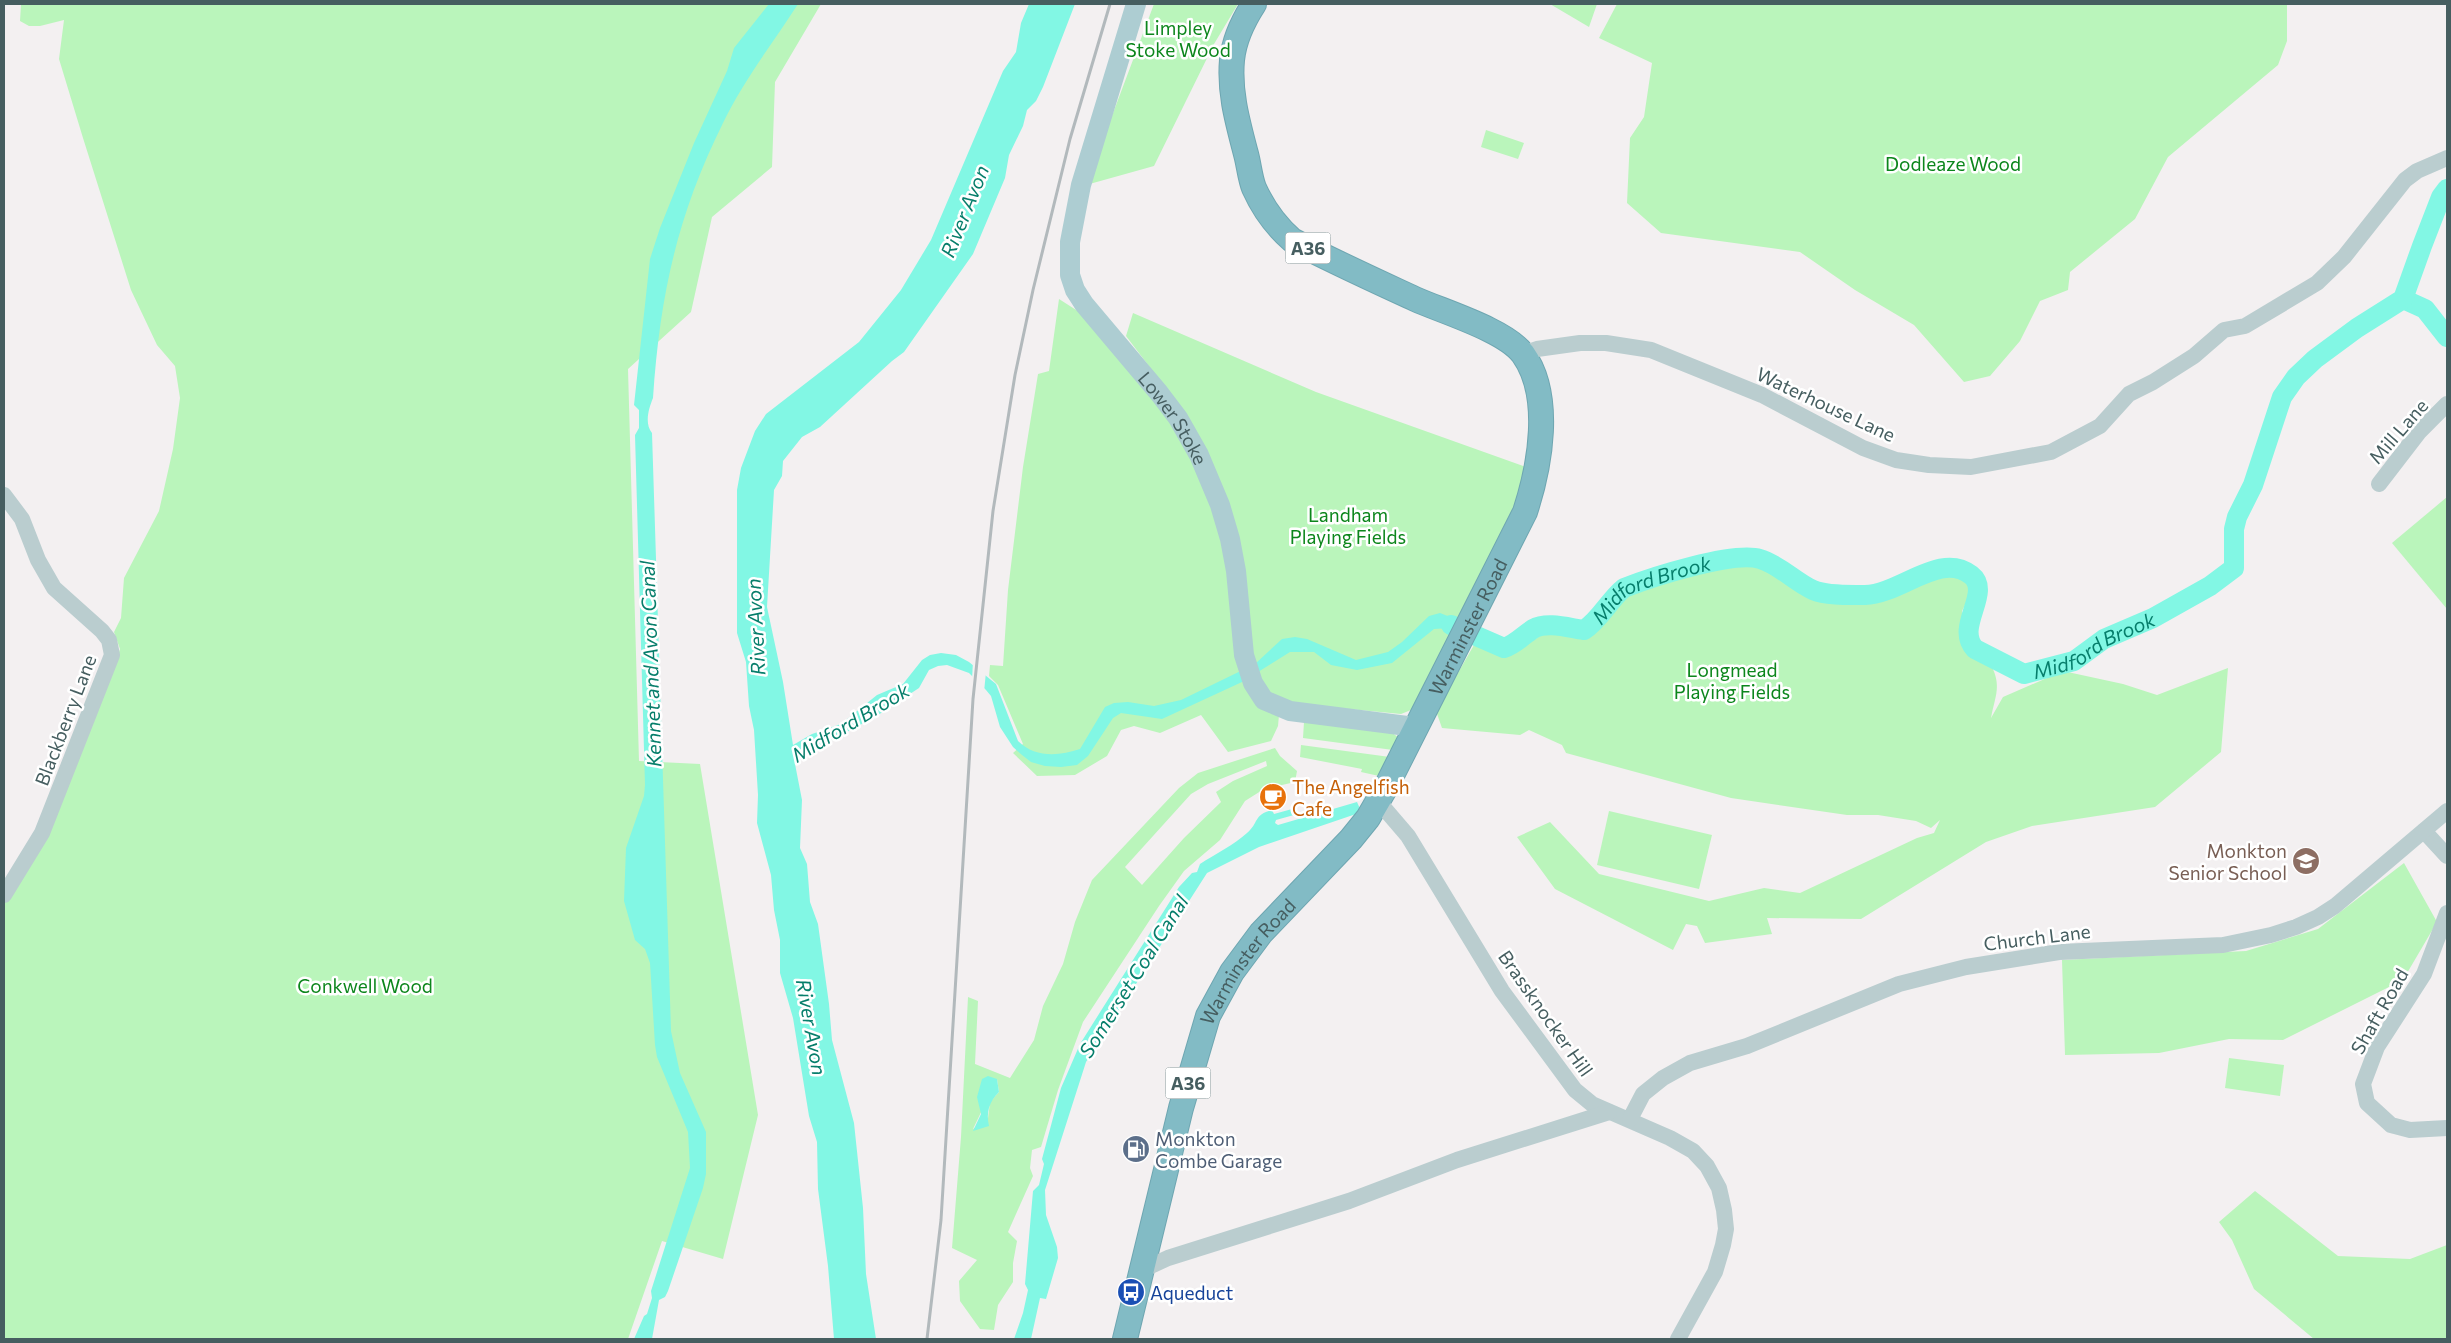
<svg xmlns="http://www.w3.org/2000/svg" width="2451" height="1343" viewBox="0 0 2451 1343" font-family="Commissioner,sans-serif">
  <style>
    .green { fill: #baf5bb; fill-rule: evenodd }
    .water { fill: #82f7e4 }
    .pier { fill: #f3f0f1 }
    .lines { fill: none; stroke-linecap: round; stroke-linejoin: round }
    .river { stroke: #82f7e4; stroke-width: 20 }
    .highway-casing { stroke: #6ea6b1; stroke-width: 26 }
    .minor { stroke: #bacdcf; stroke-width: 16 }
    .major { stroke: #adcdd2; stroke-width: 20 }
    .highway { stroke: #82bbc5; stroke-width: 24 }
    .rail { stroke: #b2b9bc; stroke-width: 3 }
    .labels { text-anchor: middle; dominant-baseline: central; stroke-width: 5; stroke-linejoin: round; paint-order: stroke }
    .shield { fill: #fff; stroke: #7e8e90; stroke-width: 1 }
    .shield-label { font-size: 18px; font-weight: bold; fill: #465e60 }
    .park-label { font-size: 19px; fill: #0c861c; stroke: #fff }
    .street-label { font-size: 19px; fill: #465e60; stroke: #fff }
    .food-label { font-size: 19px; fill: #c56008; stroke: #fff; text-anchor: start }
    .education-label { font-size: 19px; fill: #785e54; stroke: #fff; text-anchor: end }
    .service-label { font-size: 19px; fill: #4e5e75; stroke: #fff; text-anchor: start }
    .transit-label { font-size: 19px; fill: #164399; stroke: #fff; text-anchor: start }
    .water-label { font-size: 20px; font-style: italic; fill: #067e6b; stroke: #fff }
  </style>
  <rect width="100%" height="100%" fill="#f3f0f1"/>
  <g class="green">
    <path d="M21,4H821L775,82L772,167L712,217L691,312L628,369L639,761L700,764L758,1115L723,1259L662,1241L628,1339H4V896L117,659L120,649L114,632L121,618L124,578L159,511L173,449L180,398L175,366L157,345L131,290L83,138L59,59L64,20L40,26H29L20,21Z"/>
    <path d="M1154,4H1238L1214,44L1154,166L1086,185Z"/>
    <path d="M1550,4H1597L1589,27Z"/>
    <path d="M1617,4H2287V41L2278,65L2168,157L2135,219L2070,272L2068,290L2040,301L2020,341L1990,376L1964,382L1914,325L1855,290L1800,252L1661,233L1627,203L1630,138L1644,117L1652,63L1599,38Z"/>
    <path d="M1486,130L1524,143L1518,159L1481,147Z"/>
    <path d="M1059,299L1084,315L1184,437L1215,505L1231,566L1241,666L1279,715L1278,726L1271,741L1228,752L1201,715L1160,733L1134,726L1121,730L1107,756L1075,775L1037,776L1013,753L1023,744L998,685L989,676L990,665L1003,666L1008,590L1023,467L1038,374L1049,371Z"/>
    <path d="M1133,313L1316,392L1529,468L1522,498L1416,708L1401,714L1287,703L1274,697L1261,683L1252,659L1248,619L1174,399L1126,336Z"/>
    <path d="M2447,497V609L2392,543Z"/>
    <path d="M1753,557L1814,595L1846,600L1879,597L1949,573L1961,576L1968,584L1969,597L1962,611L1967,649L1981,661L1991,665C2002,686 1995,696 1991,718L2003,697L2063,671L2123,684L2157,695L2228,668L2221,752L2155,807L2032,826L1986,842L1861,919L1767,918L1772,934L1705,943L1697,926L1686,924L1673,950L1555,889L1517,837L1550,822L1599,874L1709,901L1764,888L1800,893L1917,838L1934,833L1940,820L1931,828L1916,821L1878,815H1847L1731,798L1566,753L1562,745L1529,730L1520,735L1442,728L1436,711L1474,645L1497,653L1511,654L1545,633L1595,632L1604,621L1608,607L1628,587Z"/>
    <path d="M1304,722L1390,731L1399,738L1393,750L1303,738Z"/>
    <path d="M1301,745L1390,757L1379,776L1361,772L1362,769L1300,757Z"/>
    <path d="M1275,748L1280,756L1297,771L1295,782L1264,789L1245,801L1220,840L1184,871L1159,906L1083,1022L1058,1090L1041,1147L1032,1150L1030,1168L1033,1176L1008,1232L1017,1241L1013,1263V1282L998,1305L994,1330L980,1329L960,1301L959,1281L977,1260L952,1248L961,1137L968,997L978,1001L975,1064L1010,1078L1034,1040L1043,1006L1063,964L1075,922L1092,880L1179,788L1198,773ZM1266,761L1267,766L1233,781L1216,792L1221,802L1184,838L1142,885L1125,867L1191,794L1208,784ZM997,1079L999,1092L990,1102L988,1118L973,1129Z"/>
    <path d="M1609,811L1712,835L1699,889L1597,865Z"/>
    <path d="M2404,863L2437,922L2403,980L2283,1040L2229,1039L2159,1053L2065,1055L2062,960L2246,951L2318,929Z"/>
    <path d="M2229,1058L2284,1065L2280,1096L2225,1088Z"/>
    <path d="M2255,1191L2338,1256L2410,1259L2447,1245V1339H2314L2254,1289L2232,1240L2219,1222Z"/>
  </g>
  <g class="water">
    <path d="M769,4H798C773,43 743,81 723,123C677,216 660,295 653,398C649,408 644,423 652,433L671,1031L680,1073L706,1132V1174L703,1188L668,1291L665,1297L659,1300L652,1339H634L644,1316L647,1314L652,1298L651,1291L690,1168L688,1132L657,1057L655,1045L650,963L645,949L635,940L624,901L626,848L644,796L645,785L635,435L639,428V410L634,405L650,259L660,228L694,143L727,71L734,48Z"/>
    <path d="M1029,4H1075L1043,87L1036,101L1027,110L1023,126L1009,155L1005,178L973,254L904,352L892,361L820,427L802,437L783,461L782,476L774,490L767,607L783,682L793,745L812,734L841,724L877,695L903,684L922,660L930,655L941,653L956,655L969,662L996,684L1018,741C1035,758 1059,756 1080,749L1105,707L1114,703L1128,702L1154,706L1181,700L1255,664L1282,639L1295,637L1307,639L1356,660L1388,652L1402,642L1429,616L1440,613L1468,624L1463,634L1450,628L1434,629L1392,663L1357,670L1331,665L1314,652H1290L1242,682L1162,719L1121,713L1113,718L1088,756L1077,765L1061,767L1045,766L1031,762L1022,755L1013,747L1000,727L991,696L986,690L969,673L947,665L938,666L929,670L919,688L875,717L824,744L795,764L802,800L800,848L807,864L810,902L818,924L829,1004L832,1040L854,1123L863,1208L866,1274L876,1339H834L828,1266L818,1189L817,1142L809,1116L793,1018L780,973V940L774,910L771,875L757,823L758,795L754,730L749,706L746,662L737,633V490L741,468L755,431L766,414L859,342L901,290L931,240L1003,71L1016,52L1021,23Z"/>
    <path d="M1357,802L1361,811L1356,814L1259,847L1207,873L1086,1062L1045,1190L1046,1215L1057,1247L1058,1258L1046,1299L1040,1298L1031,1339H1014L1023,1313L1028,1290L1025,1284L1033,1191L1039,1185L1044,1164L1042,1159L1061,1088L1080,1044L1179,887L1192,873L1197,872L1200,864C1215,854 1234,845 1247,833C1259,823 1253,815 1272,810L1274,814L1292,809L1294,815L1276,820L1275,823L1278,825Z"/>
    <path d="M988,1076L997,1079L999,1092C989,1102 986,1112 989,1126L973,1131L981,1114L977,1097L982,1079Z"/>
  </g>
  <path class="pier" d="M973,662L986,672L984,692L972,679Z"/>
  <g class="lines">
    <g class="river">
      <path d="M2403,299L2425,309L2447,337"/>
      <path id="s1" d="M1451,625L1504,648C1516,644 1522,636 1533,629C1547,621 1569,628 1584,630C1600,620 1609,600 1624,588C1652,577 1733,551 1760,559C1780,565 1795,582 1813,590C1827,596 1850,595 1865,595C1901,594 1940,551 1971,575C1993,592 1954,627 1975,649L2024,674L2074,661L2104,639L2153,618L2210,586L2234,568V529L2237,517L2253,485L2282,397L2296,377L2315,359L2357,328L2403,299L2422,246L2441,197L2447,189"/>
    </g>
    <g class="highway-casing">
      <g id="highway">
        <path id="s3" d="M1125,1339L1181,1108L1208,1016L1232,972L1261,933L1351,839L1368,818L1386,787L1525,512C1540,466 1553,396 1523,354C1505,330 1444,312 1415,299C1374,280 1332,261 1292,240C1276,226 1263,208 1254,188C1250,178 1249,165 1246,154C1238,123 1229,93 1232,60C1234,40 1243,21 1254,4"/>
      </g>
    </g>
    <g class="minor">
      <path d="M1522,354L1537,349L1580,343H1606L1651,350L1762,395L1863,448L1896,460L1929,465L1971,467L2051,452L2100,426L2129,394L2153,382L2194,356L2224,330L2245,326L2317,283L2344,257L2405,180L2417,171L2447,158"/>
      <path d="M2379,484L2419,432L2447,404"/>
      <path d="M4,495L22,519L38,560L54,588L102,631L109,640L112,655L42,833L4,895"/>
      <path d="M1378,801L1408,836L1502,991L1575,1090L1592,1104L1670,1138L1693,1151L1707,1166L1719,1188L1724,1210L1726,1229L1723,1245L1715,1272L1678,1339"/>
      <path d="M2424,831L2447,856"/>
      <path d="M2447,913L2424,974L2377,1047L2363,1084L2367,1103L2391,1125L2410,1130L2447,1128"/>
      <path d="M1630,1119L1643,1094L1663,1078L1690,1063L1747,1046L1899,984L1966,967L2059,952L2223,945L2271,935L2296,927L2318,917L2335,906L2447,811"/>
      <path d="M1142,1270L1168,1258L1349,1201L1457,1160L1609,1112"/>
    </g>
    <path class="major" id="s2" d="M1136,4L1081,185L1070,242V275L1075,290L1084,304L1159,393L1178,418L1199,455L1220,505L1230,539L1236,571L1244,655L1253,683L1264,700L1290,711L1415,727"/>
    <use href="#highway" class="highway"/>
    <path class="rail" d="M927,1339L941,1220L973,699L993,511L1015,375L1033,290L1070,139L1110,4"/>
  </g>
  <defs>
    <g id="cafe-disc" transform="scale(1.4375)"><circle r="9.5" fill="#e8710a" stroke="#fff"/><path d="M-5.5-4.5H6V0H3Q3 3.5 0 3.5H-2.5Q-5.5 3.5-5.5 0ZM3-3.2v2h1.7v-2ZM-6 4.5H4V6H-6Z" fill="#fff"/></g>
    <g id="school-disc" transform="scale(1.4375)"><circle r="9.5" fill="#8d6e63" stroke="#fff"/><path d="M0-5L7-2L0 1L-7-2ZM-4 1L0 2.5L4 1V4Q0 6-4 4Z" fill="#fff"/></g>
    <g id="fuel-disc" transform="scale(1.4375)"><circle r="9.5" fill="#5c6f8a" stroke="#fff"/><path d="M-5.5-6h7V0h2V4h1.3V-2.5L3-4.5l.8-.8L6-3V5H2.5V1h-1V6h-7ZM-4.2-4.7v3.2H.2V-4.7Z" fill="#fff"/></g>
    <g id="bus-disc" transform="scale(1.4375)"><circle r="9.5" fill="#1a4fb4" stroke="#fff"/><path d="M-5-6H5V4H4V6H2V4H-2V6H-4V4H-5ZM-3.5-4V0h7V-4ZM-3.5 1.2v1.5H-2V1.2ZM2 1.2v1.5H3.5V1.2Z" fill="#fff"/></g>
  </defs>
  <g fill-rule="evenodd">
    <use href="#cafe-disc" x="1273" y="797"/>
    <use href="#school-disc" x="2306" y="861"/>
    <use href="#fuel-disc" x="1136" y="1149"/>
    <use href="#bus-disc" x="1131" y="1292"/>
  </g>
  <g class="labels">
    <g class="shield">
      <rect x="1285.5" y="232.5" width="45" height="31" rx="4"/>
      <rect x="1165.5" y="1067.5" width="45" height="31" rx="4"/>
    </g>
    <g class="shield-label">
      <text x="1308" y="248">A36</text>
      <text x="1188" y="1083">A36</text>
    </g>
    <g class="park-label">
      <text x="1178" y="27">Limpley<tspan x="1178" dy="22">Stoke Wood</tspan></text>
      <text x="1953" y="163">Dodleaze Wood</text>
      <text x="1348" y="514">Landham<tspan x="1348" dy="22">Playing Fields</tspan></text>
      <text x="1732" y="669">Longmead<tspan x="1732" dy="22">Playing Fields</tspan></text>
      <text x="365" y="985">Conkwell Wood</text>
    </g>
    <g class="street-label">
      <text transform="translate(1826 404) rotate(25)">Waterhouse Lane</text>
      <text stroke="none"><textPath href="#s2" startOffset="458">Lower Stoke</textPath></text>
      <text transform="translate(2398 431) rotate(-49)">Mill Lane</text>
      <text stroke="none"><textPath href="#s3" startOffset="805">Warminster Road</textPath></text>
      <text transform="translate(65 720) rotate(-69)">Blackberry Lane</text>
      <text transform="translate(2037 937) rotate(-7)">Church Lane</text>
      <text stroke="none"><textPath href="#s3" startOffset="401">Warminster Road</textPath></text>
      <text transform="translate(2379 1011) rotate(-60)">Shaft Road</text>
      <text transform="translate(1546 1013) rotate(55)">Brassknocker Hill</text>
    </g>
    <g class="food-label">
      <text x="1292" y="786">The Angelfish<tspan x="1292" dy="22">Cafe</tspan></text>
    </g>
    <g class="education-label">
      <text x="2287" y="850">Monkton<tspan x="2287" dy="22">Senior School</tspan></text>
    </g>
    <g class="service-label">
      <text x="1155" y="1138">Monkton<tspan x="1155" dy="22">Combe Garage</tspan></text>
    </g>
    <g class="transit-label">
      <text x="1150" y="1292">Aqueduct</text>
    </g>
    <g class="water-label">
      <text transform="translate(964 211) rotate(-68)">River Avon</text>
      <text stroke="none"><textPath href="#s1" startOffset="226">Midford Brook</textPath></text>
      <text transform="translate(755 627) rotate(-93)">River Avon</text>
      <text stroke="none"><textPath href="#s1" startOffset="780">Midford Brook</textPath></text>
      <text transform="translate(650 664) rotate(-92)">Kennet and Avon Canal</text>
      <text transform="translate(850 722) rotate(-31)">Midford Brook</text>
      <text transform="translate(1133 976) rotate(-58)">Somerset Coal Canal</text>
      <text transform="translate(812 1027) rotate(80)">River Avon</text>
    </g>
  </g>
  <rect width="2451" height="1343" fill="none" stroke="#465e60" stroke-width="10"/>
</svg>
